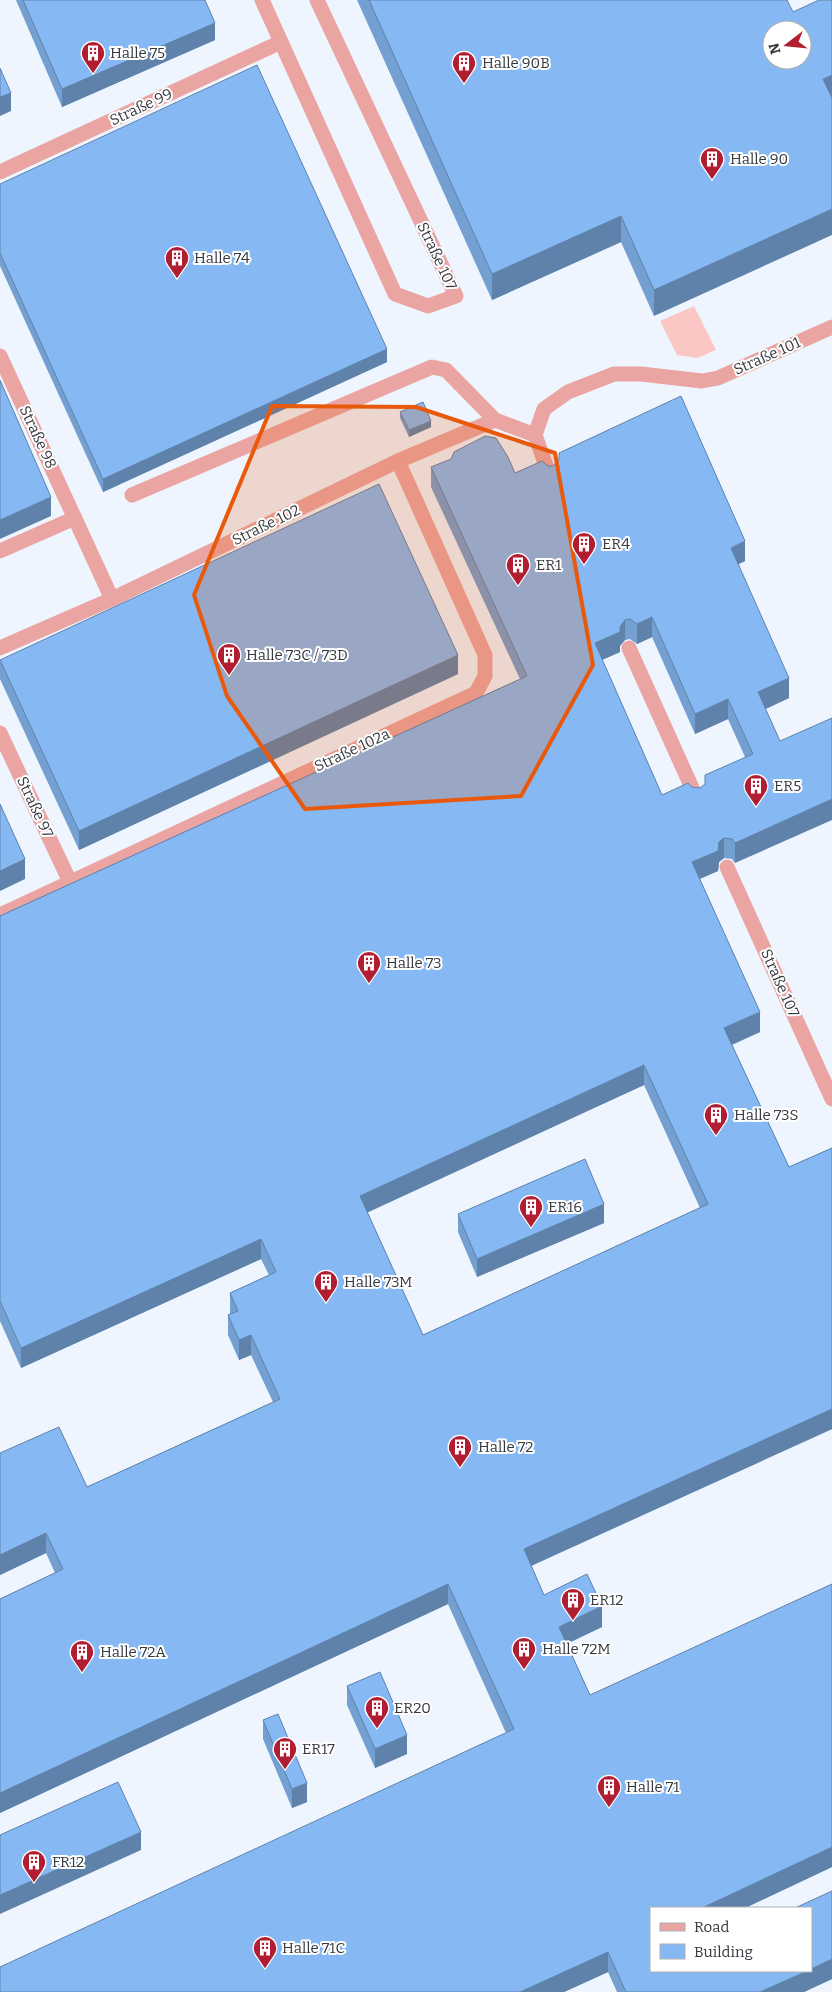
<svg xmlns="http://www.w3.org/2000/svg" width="832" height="1992" viewBox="0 0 832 1992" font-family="Bitter,serif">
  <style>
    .green { fill: #fbc7c5 }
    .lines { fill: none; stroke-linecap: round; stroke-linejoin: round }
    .minor { stroke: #eaa5a3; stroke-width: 15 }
    .wall { fill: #739fd1; fill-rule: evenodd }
    .shaded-wall { fill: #5e82aa }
    .building { fill: #86b9f3; stroke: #5e82aa; fill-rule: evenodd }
    .marked { fill: #e8590c; fill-opacity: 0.2; stroke: #e8590c; stroke-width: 4; stroke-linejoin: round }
    .labels { text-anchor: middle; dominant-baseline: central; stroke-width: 4; stroke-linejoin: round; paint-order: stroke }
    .poi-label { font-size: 15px; fill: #35393f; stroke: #fff; text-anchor: start }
    .street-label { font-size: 15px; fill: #35393f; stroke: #fff }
  </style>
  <rect width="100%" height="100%" fill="#eff5fe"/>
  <path class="green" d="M694,306L716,350L697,358L677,355L660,321Z"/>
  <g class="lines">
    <g class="minor">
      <path d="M262,0L395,294L428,306L456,296L317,0"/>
      <path d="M0,172L281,42"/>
      <path d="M0,356L112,599"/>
      <path d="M535,435L544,409L568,392L614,374H641L702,381L718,378L832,327"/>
      <path d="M535,435L550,477"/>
      <path d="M132,495L432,367L446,370L495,420"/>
      <path d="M0,551L75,518"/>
      <path d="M0,648L112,599L398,461L495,420L535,435"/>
      <path d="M629,648L697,799"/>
      <path d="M0,733L70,882"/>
      <path d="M727,867L832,1099"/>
      <path d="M0,915L476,693L485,676V655L398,461"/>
    </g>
  </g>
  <g class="wall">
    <path d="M16,0H205L215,40L62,107Z"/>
    <path d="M357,0H787L654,316L621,242L492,300Z"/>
    <path d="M0,184L387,362L103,492L0,266Z"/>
    <path d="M400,412L431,427L409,437L400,418Z"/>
    <path d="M559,453L745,561L738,564L789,698L766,709L735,863L732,859L724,858L719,862L718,871L700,879L760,1032L732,1045L789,1167L832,1148V1429L531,1566L544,1595L602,1627L567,1644L590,1695L832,1867L745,1908H651V1971L832,1979L804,1992H617L608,1972L564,1992H0L506,1733L448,1604L0,1813V1599L55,1573L46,1553L0,1575V1453L87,1487L273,1402L251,1355L239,1360L228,1335V1315L230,1314V1293L269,1275L261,1259L21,1368L0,1321V916L520,679L431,487V467L515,473L548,466H553L559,460ZM652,637L695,734L728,719L745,757L700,788L692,787L662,795L602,660L620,652V646L625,640L630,639L637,644ZM644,1085L700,1208L423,1335L367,1212Z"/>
    <path d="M0,660L458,674L79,850L0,679Z"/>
    <path d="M458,1214L604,1223L477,1277L458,1232Z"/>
    <path d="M347,1686L407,1754L375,1768L347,1705Z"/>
    <path d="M263,1720L307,1802L292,1808L263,1739Z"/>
  </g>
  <g class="shaded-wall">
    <path d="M215,23V40L62,107V89Z"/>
    <path d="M832,75V101L823,79Z"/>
    <path d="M11,93V111L0,116V97Z"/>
    <path d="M832,209V235L654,316V290Z"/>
    <path d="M621,216V242L492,300V274Z"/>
    <path d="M387,349V362L103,492V479Z"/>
    <path d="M431,421V427L409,437V430Z"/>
    <path d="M51,497V516L0,539V520Z"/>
    <path d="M745,541V561L731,568V548Z"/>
    <path d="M652,617V637L637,644V624Z"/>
    <path d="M625,620V640L620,646V652L595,663V643L620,627Z"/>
    <path d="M458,655V674L79,850V831Z"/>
    <path d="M789,678V698L758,712V692Z"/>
    <path d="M728,699V719L695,734V714Z"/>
    <path d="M832,799V820L735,863V843Z"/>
    <path d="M724,838V858L719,862L718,871L692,882V862Z"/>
    <path d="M25,859V879L0,891V871Z"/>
    <path d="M760,1012V1032L724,1048V1028Z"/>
    <path d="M644,1065V1085L360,1216V1196Z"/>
    <path d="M604,1204V1223L477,1277V1259Z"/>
    <path d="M261,1239V1259L21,1368V1348Z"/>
    <path d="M251,1335V1355L239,1360V1340Z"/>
    <path d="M832,1409V1429L524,1569V1549Z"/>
    <path d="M46,1533V1553L0,1575V1555Z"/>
    <path d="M448,1584V1604L0,1813V1793Z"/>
    <path d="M602,1606V1627L559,1647V1627Z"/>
    <path d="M407,1735V1754L375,1768V1749Z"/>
    <path d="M307,1783V1802L292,1808V1789Z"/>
    <path d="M141,1832V1850L0,1914V1895Z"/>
    <path d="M832,1847V1867L745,1908H702Z"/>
    <path d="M608,1952V1972L564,1992H520Z"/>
    <path d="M832,1959V1979L804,1992H760L807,1971H811V1969Z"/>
  </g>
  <g class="building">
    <path d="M23,0H205L215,23L62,89Z"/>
    <path d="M369,0H787L793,12L819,0H832V75L823,79L832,98V209L654,290L621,216L492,274ZM772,30H802V60H772Z"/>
    <path d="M257,65L387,349L103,479L0,253V184Z"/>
    <path d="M0,68L11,93L0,97Z"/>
    <path d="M0,380L51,497L0,520Z"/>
    <path d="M681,396L745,541L731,548L789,678L758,692L780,741L832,718V799L735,843L732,839L724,838L719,842L718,851L692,862L760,1012L724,1028L789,1167L832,1148V1409L524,1549L544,1595L587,1574L602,1606L559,1627L590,1695L832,1584V1847L702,1908H651V1971H807L760,1992H626L608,1952L520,1992H0V1967L514,1729L448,1584L0,1793V1599L63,1569L46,1533L0,1555V1453L59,1427L87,1487L280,1399L251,1335L239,1340L228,1315L238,1311L230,1293L276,1272L261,1239L21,1348L0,1301V916L527,676L431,467L451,459L454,452L485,436L496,438L508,457L515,473L542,461L548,466H553L559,459V453ZM652,617L695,714L728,699L753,754L705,775V784L700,788L692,787L688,783L662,795L595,643L620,632V627L625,620L630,619L637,624ZM644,1065L708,1204L423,1335L360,1196Z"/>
    <path d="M423,402L431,421L409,430L400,412Z"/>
    <path d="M379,484L458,655L79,831L0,660Z"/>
    <path d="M0,804L25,859L0,871Z"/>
    <path d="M585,1159L604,1204L477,1259L458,1214Z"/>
    <path d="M380,1672L407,1735L375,1749L347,1686Z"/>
    <path d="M278,1714L307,1783L292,1789L263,1720Z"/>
    <path d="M118,1782L141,1832L0,1895V1835Z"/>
    <path d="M832,1891V1959L811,1969V1908H795Z"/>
  </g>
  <path class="marked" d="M272,406L416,407L555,453L593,665L521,796L305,809L227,696L194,595Z"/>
  <defs>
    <g id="building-pin" transform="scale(1.25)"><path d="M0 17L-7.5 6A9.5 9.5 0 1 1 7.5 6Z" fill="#b11d31" stroke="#fff"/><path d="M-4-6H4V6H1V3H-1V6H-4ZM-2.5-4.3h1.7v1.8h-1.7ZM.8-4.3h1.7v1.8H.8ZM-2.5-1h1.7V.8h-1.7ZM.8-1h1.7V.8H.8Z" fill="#fff"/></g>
  </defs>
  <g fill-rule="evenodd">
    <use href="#building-pin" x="93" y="53"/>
    <use href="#building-pin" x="464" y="63"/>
    <use href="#building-pin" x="712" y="159"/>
    <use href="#building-pin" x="177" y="258"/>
    <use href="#building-pin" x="584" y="544"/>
    <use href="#building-pin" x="518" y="565"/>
    <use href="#building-pin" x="229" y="655"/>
    <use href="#building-pin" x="756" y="786"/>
    <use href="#building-pin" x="369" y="963"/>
    <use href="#building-pin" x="716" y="1115"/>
    <use href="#building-pin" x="531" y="1207"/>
    <use href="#building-pin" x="326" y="1282"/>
    <use href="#building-pin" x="460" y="1447"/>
    <use href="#building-pin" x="573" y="1600"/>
    <use href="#building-pin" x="524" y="1649"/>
    <use href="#building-pin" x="82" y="1652"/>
    <use href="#building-pin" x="377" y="1708"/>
    <use href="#building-pin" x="285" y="1749"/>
    <use href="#building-pin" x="609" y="1787"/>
    <use href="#building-pin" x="34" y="1862"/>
    <use href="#building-pin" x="265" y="1948"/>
  </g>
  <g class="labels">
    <g class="poi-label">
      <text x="110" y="53">Halle 75</text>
      <text x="482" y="63">Halle 90B</text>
      <text x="730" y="159">Halle 90</text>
      <text x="194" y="258">Halle 74</text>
      <text x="602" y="544">ER4</text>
      <text x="536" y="565">ER1</text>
      <text x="246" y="655">Halle 73C / 73D</text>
      <text x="774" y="786">ER5</text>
      <text x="386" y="963">Halle 73</text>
      <text x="734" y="1115">Halle 73S</text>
      <text x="548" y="1207">ER16</text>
      <text x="344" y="1282">Halle 73M</text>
      <text x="478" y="1447">Halle 72</text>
      <text x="590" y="1600">ER12</text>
      <text x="542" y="1649">Halle 72M</text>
      <text x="100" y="1652">Halle 72A</text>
      <text x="394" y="1708">ER20</text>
      <text x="302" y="1749">ER17</text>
      <text x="626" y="1787">Halle 71</text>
      <text x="52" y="1862">FR12</text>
      <text x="282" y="1948">Halle 71C</text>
    </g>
    <g class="street-label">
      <text transform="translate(141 107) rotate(-25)">Straße 99</text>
      <text transform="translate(437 256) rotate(65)">Straße 107</text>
      <text transform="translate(767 356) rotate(-24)">Straße 101</text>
      <text transform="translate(38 437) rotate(65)">Straße 98</text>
      <text transform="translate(266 525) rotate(-26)">Straße 102</text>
      <text transform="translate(352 750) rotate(-25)">Straße 102a</text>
      <text transform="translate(35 807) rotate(65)">Straße 97</text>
      <text transform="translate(780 983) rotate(66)">Straße 107</text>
    </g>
  </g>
  <rect x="650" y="1907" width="162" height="65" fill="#ffffff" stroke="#aeb0b2"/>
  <rect x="660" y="1923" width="25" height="8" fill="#eaa5a3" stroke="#aeb0b2"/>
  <text x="694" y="1932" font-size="15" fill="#35393f">Road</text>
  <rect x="660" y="1944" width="25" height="15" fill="#86b9f3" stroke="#aeb0b2"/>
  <text x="694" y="1957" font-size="15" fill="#35393f">Building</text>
  <g transform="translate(787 45) rotate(254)"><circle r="24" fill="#ffffff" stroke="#aeb0b2"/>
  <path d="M0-4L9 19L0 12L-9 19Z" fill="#b11d31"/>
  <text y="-8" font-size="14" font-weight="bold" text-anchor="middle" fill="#35393f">N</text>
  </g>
</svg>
